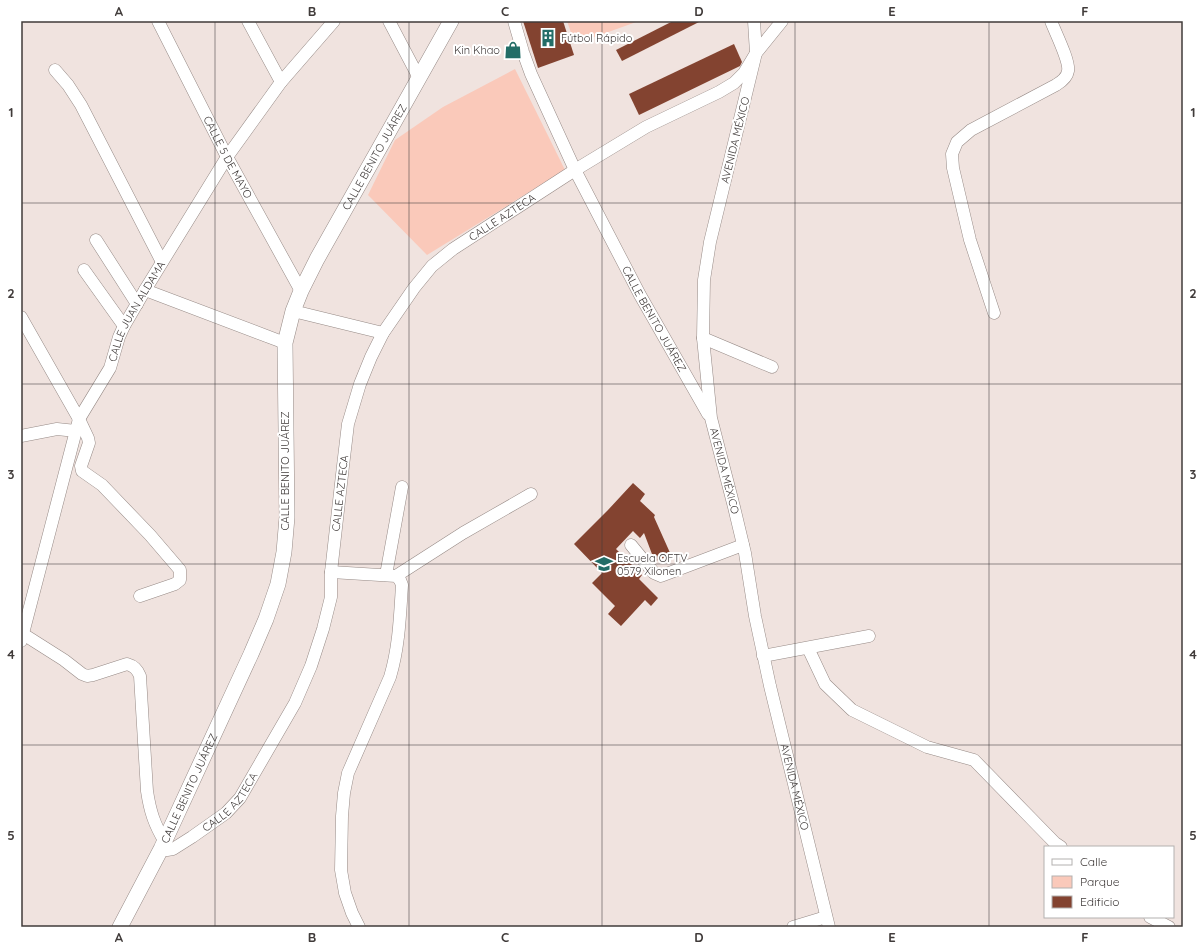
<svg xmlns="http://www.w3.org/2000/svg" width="1204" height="948" viewBox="0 0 1204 948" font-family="Quicksand,sans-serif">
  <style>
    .green { fill: #fac9ba }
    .building { fill: #834330 }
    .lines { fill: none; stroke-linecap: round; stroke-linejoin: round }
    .minor-casing { stroke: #968a86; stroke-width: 13 }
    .major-casing { stroke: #968a86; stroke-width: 16 }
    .minor { stroke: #fff; stroke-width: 12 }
    .major { stroke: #fff; stroke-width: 15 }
    .grid { fill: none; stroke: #403b3a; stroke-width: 1; stroke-opacity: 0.55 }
    .labels { text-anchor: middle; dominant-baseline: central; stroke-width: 4; stroke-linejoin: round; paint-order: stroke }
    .poi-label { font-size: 11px; fill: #403b3a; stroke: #fff; text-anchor: start }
    .street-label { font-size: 11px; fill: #403b3a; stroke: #fff }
    .neatline { fill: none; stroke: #403b3a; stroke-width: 1.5 }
    .grid-label { font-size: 13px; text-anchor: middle; font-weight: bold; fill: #403b3a }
  </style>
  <rect width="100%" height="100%" fill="#f0e3df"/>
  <g class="green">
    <path d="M567,21H639L575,44Z"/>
    <path d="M515,69L565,170L427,255L368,195L395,140L443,107Z"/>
  </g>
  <g class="building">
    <path d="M523,21H563L574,55L538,68Z"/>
    <path d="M673,21H701L622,61L616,50Z"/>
    <path d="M734,44L742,62L740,66L639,115L629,94Z"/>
    <path d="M633,483L645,494L640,501L655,515L654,517L671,555L658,560L655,562L644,533L640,538L633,531L616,549L642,575L639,579L658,598L651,606L645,600L621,626L608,614L615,606L592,583L602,573L574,544L608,510Z"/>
  </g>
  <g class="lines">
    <g class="minor-casing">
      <g id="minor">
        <path id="s1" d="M158,21L227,157L301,291"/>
        <path d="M248,21L281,82"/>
        <path d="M389,21L419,78"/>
        <path id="s2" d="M514,21L523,52L531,74L575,170L640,295L708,414"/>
        <path id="s3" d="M754,21L756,53L710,242L704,280L703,338L711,418L734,507L745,553L755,616L770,686L829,927"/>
        <path d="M55,70L68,85L81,105L162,262"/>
        <path d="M96,240L137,304"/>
        <path d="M84,270L124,326"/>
        <path d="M145,290L285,343"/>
        <path d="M293,311L383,333"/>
        <path d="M994,313L970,240L953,168L952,154L957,142L971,130L1056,85C1061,82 1067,78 1068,71C1070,61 1055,32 1051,21"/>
        <path d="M21,317L79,419L88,438L89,443L81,466L82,471L102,485L150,535L180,570V580L175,584L140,596"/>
        <path d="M703,338L772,367"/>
        <path d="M21,436L57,429L76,431"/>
        <path d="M631,545L654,573L661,576L743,545"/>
        <path d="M331,572L396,576L400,580L402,585C400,616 399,647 390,677L348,773L344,793L342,816L341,870L345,893L352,913L359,927"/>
        <path d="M386,575L402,487"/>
        <path d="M396,576L463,533L531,494"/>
        <path d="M23,634L64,660L82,674L87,676L93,675L127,664C134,666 137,669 140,676L147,791C150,811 154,824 165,842"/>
        <path id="s4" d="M21,641L79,419L110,368L119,337L124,326L145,290L227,157L281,82L334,21"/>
        <path d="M808,648L825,684L852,710L927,747L974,760L1055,843L1061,847"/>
        <path d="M763,656L869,636"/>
        <path id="s5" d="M161,849L167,850L173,849L192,837L226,813L240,798L295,703L311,666L323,629L331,597V572L343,466L348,424L360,384L371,357L383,333L414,288L432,266L453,249L575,170L646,127L719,92L734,83L744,73L756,53L782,21"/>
        <path d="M1150,917L1169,927"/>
        <path d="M793,927L826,917"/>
      </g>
    </g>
    <g class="major-casing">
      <g id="major">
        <path id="s6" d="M120,927L161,849L251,654L266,619L278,584L284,552L287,517L285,343L293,311L301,291L317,259L451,21"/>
      </g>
    </g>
    <use href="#minor" class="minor"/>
    <use href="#major" class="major"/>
  </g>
  <path class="grid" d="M215,21V927M409,21V927M602,21V927M795,21V927M989,21V927M21,203H1183M21,384H1183M21,564H1183M21,745H1183"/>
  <defs>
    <g id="building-bare" transform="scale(1.38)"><path d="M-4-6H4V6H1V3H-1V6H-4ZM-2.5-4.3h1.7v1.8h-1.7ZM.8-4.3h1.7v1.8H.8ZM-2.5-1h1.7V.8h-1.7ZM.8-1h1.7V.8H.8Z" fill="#236d67" stroke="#fff" stroke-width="2.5" paint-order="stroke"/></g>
    <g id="shop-bare" transform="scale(1.38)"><path d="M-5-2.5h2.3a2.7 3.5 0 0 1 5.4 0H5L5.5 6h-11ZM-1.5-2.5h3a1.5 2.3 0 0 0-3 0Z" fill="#236d67" stroke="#fff" stroke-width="2.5" paint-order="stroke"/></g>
    <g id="school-bare" transform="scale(1.38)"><path d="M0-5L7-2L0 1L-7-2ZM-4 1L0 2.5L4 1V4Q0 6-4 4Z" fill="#236d67" stroke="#fff" stroke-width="2.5" paint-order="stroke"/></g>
  </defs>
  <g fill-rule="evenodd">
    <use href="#building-bare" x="548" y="38"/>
    <use href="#shop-bare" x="513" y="50"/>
    <use href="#school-bare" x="604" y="564"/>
  </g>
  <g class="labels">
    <g class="poi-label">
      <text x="561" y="38">Fútbol Rápido</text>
      <text x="500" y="50" text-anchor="end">Kin Khao</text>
      <text x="617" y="558">Escuela OFTV<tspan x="617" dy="13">0579 Xilonen</tspan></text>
    </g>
    <g class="street-label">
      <text transform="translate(735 140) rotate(-76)">AVENIDA MÉXICO</text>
      <text stroke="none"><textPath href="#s1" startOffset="153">CALLE 5 DE MAYO</textPath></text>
      <text stroke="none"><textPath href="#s6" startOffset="827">CALLE BENITO JUÁREZ</textPath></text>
      <text stroke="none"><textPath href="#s5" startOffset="759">CALLE AZTECA</textPath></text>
      <text stroke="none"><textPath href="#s4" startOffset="352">CALLE JUAN ALDAMA</textPath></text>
      <text stroke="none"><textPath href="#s2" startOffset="330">CALLE BENITO JUÁREZ</textPath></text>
      <text transform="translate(285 471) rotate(-90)">CALLE BENITO JUÁREZ</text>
      <text stroke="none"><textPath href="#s3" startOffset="458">AVENIDA MÉXICO</textPath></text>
      <text stroke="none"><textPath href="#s5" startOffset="423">CALLE AZTECA</textPath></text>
      <text stroke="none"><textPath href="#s3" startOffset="782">AVENIDA MÉXICO</textPath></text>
      <text stroke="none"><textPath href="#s6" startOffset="155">CALLE BENITO JUÁREZ</textPath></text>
      <text stroke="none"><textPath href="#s5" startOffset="87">CALLE AZTECA</textPath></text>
    </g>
  </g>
  <rect width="1204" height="948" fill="none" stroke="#ffffff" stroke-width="44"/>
  <rect x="1044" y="846" width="130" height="72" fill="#ffffff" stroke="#b3b1b0"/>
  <rect x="1052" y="859" width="20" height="6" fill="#ffffff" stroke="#b3b1b0"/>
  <text x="1080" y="866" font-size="12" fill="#403b3a">Calle</text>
  <rect x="1052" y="876" width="20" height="12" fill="#fac9ba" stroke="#b3b1b0"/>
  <text x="1080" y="886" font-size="12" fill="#403b3a">Parque</text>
  <rect x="1052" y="896" width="20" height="12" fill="#834330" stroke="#b3b1b0"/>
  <text x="1080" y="906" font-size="12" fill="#403b3a">Edificio</text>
  <rect x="22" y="22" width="1160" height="904" class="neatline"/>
  <g class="grid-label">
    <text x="119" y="16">A</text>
    <text x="312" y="16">B</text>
    <text x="505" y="16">C</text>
    <text x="699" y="16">D</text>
    <text x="892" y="16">E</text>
    <text x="1085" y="16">F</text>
    <text x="11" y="117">1</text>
    <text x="1193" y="117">1</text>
    <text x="11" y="298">2</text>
    <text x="1193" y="298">2</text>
    <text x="11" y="479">3</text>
    <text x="1193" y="479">3</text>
    <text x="11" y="659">4</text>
    <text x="1193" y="659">4</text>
    <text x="11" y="840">5</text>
    <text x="1193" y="840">5</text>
    <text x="119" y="942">A</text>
    <text x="312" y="942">B</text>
    <text x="505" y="942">C</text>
    <text x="699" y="942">D</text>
    <text x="892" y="942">E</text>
    <text x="1085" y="942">F</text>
  </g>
</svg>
